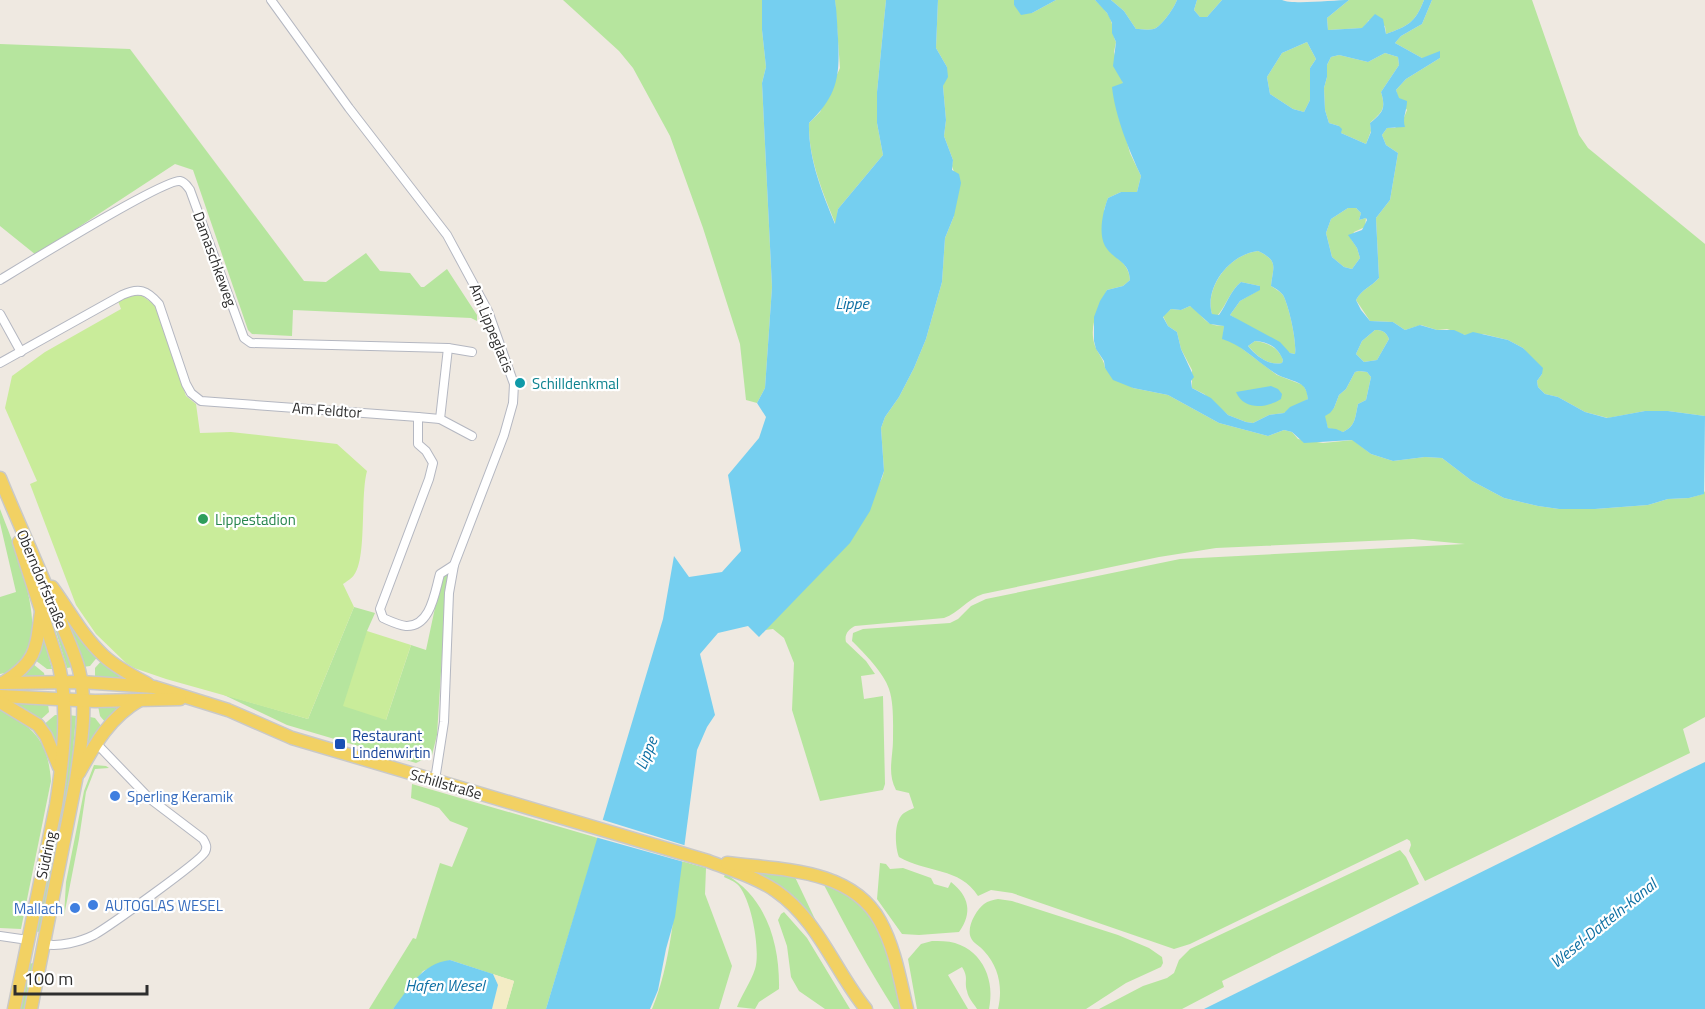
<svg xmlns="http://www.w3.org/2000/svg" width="1705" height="1009" viewBox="0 0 1705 1009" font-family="'Titillium Web',sans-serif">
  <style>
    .green { fill: #b6e59e }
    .sand { fill: #f3ecc5 }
    .pitch { fill: #c9ec9a }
    .water { fill: #75cff0; fill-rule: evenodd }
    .pier { fill: #efe9e1 }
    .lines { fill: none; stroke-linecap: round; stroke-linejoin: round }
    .minor-casing { stroke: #b4b7c1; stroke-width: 10 }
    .primary-casing { stroke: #c9c9c9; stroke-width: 15 }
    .minor { stroke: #fff; stroke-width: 8 }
    .primary { stroke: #f2d163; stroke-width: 12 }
    .culture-dot { fill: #0f9aa8; stroke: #fff; stroke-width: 2 }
    .leisure-dot { fill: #2e9e5b; stroke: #fff; stroke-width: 2 }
    .transit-dot { fill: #1a4fb4; stroke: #fff; stroke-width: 2 }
    .shop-dot { fill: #3f7fe0; stroke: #fff; stroke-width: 2 }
    .labels { text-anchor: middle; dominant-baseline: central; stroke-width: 4.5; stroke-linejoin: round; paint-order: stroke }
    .street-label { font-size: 15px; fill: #2e2e2e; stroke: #fff }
    .culture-label { font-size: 15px; fill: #0d838f; stroke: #fff; text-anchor: start }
    .leisure-label { font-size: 15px; fill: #27864d; stroke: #fff; text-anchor: start }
    .transit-label { font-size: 15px; fill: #164399; stroke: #fff; text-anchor: start }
    .shop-label { font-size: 15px; fill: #366cbe; stroke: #fff; text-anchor: start }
    .water-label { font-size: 16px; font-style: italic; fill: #0d6fa3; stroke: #fff }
  </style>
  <rect width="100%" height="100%" fill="#efe9e1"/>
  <g class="green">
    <path d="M563,0H762V30L766,67L762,83L772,287L765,388L757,403L746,400L740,344L703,228L670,136L633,68L619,51Z"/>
    <path d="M835,0H886L877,92V123L883,155L838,209L836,225C823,193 808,158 809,123L820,112L840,68Z"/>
    <path d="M938,0H1014V5L1032,13L1056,0H1095C1101,6 1109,13 1111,21C1114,29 1112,34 1116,42L1114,52L1123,83L1124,131L1130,153L1141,176L1137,192H1121L1108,198L1104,210L1110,252C1121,261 1129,266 1130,280L1123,286L1107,290C1099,308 1088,325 1095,346C1098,354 1104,359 1105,368L1133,388L1168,395L1219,423L1268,436L1284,430L1292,432L1298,439L1323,443L1353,440L1371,454L1393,461L1425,457L1442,458L1472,481L1504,498L1538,506L1559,509H1595L1648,505L1668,499L1689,498L1703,494L1705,491V717L1683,729L1690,753L1425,881L1409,851L1411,845L1410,841L1407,839L1190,944L1174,949L1012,893L991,890L978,896C960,867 926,873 899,857C895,847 894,825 901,816C904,812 910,810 914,808L909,793L896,790C887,773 893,757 893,740C893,725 894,703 889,689C884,673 864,653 852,641L853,633L863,629L950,623L958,619L971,606L986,599L1180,559L1465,544L1413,539L1216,548L1159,557L983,594C967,599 959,613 944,618L855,626C849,629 844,634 846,642L866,661L875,674L861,676L864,699L883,696L885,784L883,790L820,801L792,710L794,663L784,638L773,629L765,630L849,543L882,478L884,471L881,428L885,417L899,397L914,368L926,339L942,282L945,238L954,216V172L952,166L953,160L944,136L946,120L943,86L947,67L936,48Z"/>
    <path d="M1111,0H1177C1174,8 1163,24 1156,28C1151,31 1141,29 1136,29L1124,11Z"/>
    <path d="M1197,0H1222L1207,17H1200L1194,10Z"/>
    <path d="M1349,0H1424C1415,23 1408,26 1386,34L1385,26L1369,20L1363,28L1328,30L1327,18Z"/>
    <path d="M1432,0H1532L1579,135L1588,148L1705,244V416L1668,411H1645L1608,418L1585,412L1558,397L1545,394L1538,387L1537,381L1542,374L1523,348L1508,340L1483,334L1465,335L1447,329L1437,330L1421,325L1405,330L1393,322L1370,321L1356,300C1362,289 1371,287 1379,278L1376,218L1390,200L1398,153L1386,145L1382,135L1387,128H1395L1403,120L1407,110L1398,98L1396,90L1406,79L1440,58H1422L1395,43L1401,36L1422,24Z"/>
    <path d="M1307,42L1316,59L1310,68V100L1304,112L1293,109L1270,94L1267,77L1282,53Z"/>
    <path d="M0,44L130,49L304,281L326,282L366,253L380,271L410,273L421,287H424L447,269L477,315V321L471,318L293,310L292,336L252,334L248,330L193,170L175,164L36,255L0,226Z"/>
    <path d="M1385,53L1398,57L1399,65L1381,92C1386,109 1383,111 1370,123L1371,131L1366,144L1341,133L1339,126L1329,123L1325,110L1324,88L1327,77V65L1331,57L1339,55L1368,62Z"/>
    <path d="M1348,208H1356L1361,213L1359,220L1366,218L1365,227L1354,232L1351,239L1357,248L1360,258L1352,269L1344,267L1332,257L1326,233L1331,219Z"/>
    <path d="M1258,251C1279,261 1273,266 1271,286C1275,289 1280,291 1283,295C1289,306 1297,342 1295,354L1290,353L1230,315L1240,301L1259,290L1260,286L1241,282C1230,291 1227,304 1218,315H1212C1204,287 1230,254 1258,251Z"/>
    <path d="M1190,306C1199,310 1204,323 1214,325C1218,326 1221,325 1224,326L1223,339L1232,341L1277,375L1303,385L1307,392L1308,399L1284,413L1269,415L1253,423L1246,422L1228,415L1204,394L1192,388V370L1181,349L1177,332L1168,326L1163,316L1171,309L1181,310Z"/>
    <path d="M1375,330C1383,330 1386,332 1389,339L1377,360L1364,362L1356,354L1362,341Z"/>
    <path d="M1255,341C1269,343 1278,348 1283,360L1282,363C1268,366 1257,356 1248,346Z"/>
    <path d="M1359,371L1367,372L1371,377L1366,400L1358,404C1355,417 1356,426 1343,432L1328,428L1324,416L1334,408L1339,395L1346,389L1355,372Z"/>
    <path d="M0,509C13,544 66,663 0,674V597L16,592L0,523Z"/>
    <path d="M442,575H450L446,592L437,735L432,755L416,763L287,725L222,694L308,719L354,607L375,613L367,631L386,720L411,645L426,650Z"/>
    <path d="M48,605L73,667L67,668Z"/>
    <path d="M66,615L99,655L90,666L83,667Z"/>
    <path d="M43,636L52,669H47L35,660Z"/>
    <path d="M103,659L129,680L95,677V668Z"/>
    <path d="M33,664L44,673L45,678L19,679Z"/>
    <path d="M13,702L48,704L49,712L38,722L12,705Z"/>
    <path d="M125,705L106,723L100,716L98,706Z"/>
    <path d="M0,710C34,727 48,741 51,781L21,929L0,928Z"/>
    <path d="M55,715H58L57,750L42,726Z"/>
    <path d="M69,715L76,716L70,784L42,930L38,932L36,931Z"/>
    <path d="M90,717L95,718L102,727L88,749L86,748Z"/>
    <path d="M94,765L106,766L109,768L95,769L86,792L79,839L64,916L66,882L77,827L84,791Z"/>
    <path d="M412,784L598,838L546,1009H506L514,981L450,960L423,971L393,1009H369L413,938L416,939L440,863L452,867L468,828L450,821L439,808L411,798Z"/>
    <path d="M1400,850L1406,857L1419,884L1222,981L1224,987L1182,1009H1099L1143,986L1167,978L1174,973L1179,960L1190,949Z"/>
    <path d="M681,861L706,868L705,894L732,966L719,1009H652C671,964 674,909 681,861Z"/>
    <path d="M880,863L886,864L890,869L903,868L931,878L934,884L948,888L951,882C969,896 973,913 959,932L919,935L902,934L877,899Z"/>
    <path d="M744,869L794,875L823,936Z"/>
    <path d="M725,874C767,897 780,945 779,989L759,1002L755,1009L737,1007C742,994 751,982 755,969C761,951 751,896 737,884C734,881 728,879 724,877Z"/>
    <path d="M823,883L844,891L868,911L882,933L903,1009H894C868,968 845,926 823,883Z"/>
    <path d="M998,899L1012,901L1118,935L1149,948L1162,957L1163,963L1161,967L1126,983L1086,1009H998C1003,988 999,967 984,951C980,946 973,943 971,938C966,928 976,910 984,904C988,901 993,900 998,899Z"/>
    <path d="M784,912L807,938L850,1009H825L799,991L791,977L787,946L778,920L781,914Z"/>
    <path d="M932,941C939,941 948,941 955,943C984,952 995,982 989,1009H977C974,1004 968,998 967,991C964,981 969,978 962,967L948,975L968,1009H917L908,959L921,944Z"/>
    <path d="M33,963L34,965L26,1009H18L29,964Z"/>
  </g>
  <path class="sand" d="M493,974L514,981L506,1009H492L498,985Z"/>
  <g class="pitch">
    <path d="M130,295H141L155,305L186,396L196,404L200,433L231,432L337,444L367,471C360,497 367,558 354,575C352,578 346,582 343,584L354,607L308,719L166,679L134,668L126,663L96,634L76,605L30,484L37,481L5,408L12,376L45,352L121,309L118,301Z"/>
    <path d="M367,631L411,645L386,720L343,706Z"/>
  </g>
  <g class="water">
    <path d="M762,0H835C837,12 837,25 838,38C840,76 838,95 809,123C808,158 822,192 835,224L838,209L883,155L877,123V92L886,0H938L936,48L947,67L948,77L943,86L946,120L944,136L953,160L952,170L959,174L961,183L954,216L945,238L942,282L926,339L914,368L899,397L885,417L881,428L884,471L870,511L850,543L759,637L748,626L718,633L700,654L715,715L707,727L697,750L675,917L666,949L658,990L650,1009H546L663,619L674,556L689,577L722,572L741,551L728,475L759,438L766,417L757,403L765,388L772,287L762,83L766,67L762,30Z"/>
    <path d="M1014,0H1056L1032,13L1021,15L1014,5Z"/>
    <path d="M1095,0H1111L1124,11L1136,29C1141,29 1151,31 1156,28C1163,24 1174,8 1177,0H1197L1194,10L1200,17H1207L1222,0H1282C1292,5 1335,0 1349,0L1327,18L1328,30L1362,28L1375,14L1383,19L1386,34C1408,26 1415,23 1424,0H1432L1422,24L1401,36L1395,43L1422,58L1440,51V58L1406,79L1396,90L1399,98L1407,101C1407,111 1402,118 1405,127L1387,128L1382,135L1386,145L1398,153L1390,200L1376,218L1379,278C1371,287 1362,289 1356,300L1361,310L1370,321L1393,322L1405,330L1420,325L1437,330H1454L1465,335L1473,332L1508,340L1523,348L1543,368L1542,374L1537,381L1538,387L1545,394L1558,397L1585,412L1607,418L1645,411H1668L1705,416L1704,494L1689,498L1668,499L1648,505L1595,509H1559L1538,506L1504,498L1472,481L1442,458L1425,457L1393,461L1371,454L1352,440L1304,443L1292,432L1284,430L1268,436L1219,423L1168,395L1133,388L1113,380L1105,368L1104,361L1096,349L1094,341V317L1100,301L1107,290L1123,286L1130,280C1129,260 1114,261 1105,246C1098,233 1103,211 1108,198L1121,192H1137L1141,176C1129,150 1115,116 1112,87L1123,83L1113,66L1116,42L1112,33V23L1107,13ZM1307,42L1316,59L1310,68V100L1304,112L1293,109L1270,94L1267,77L1282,53ZM1385,53L1398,57L1399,65L1381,92C1386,109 1383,112 1370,123L1371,132L1366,144L1341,133L1342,129L1339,126L1329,123L1325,110L1324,88L1327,77V65L1331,57L1339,55L1368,62ZM1348,208H1356L1361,213L1359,220L1366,218L1367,220L1362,230L1348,235L1357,248L1360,258L1352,269L1344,267L1332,257L1326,233L1331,219ZM1258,251C1279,261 1273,266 1271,286C1275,288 1280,291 1283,295C1289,306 1297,342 1295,354L1290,353L1280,342L1230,315L1240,301L1260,290V286L1241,282C1230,291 1227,304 1219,315L1212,314C1204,287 1230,254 1258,251ZM1190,306L1210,324L1224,326L1222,339C1243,345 1259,364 1278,375C1284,378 1300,382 1303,386C1307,390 1307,395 1308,399L1290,407L1284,413L1269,415L1253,423L1246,422L1228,415L1211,398L1192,388L1191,381L1194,377L1181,349L1177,332L1168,326L1163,317L1171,309L1181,310ZM1375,330C1383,330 1386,332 1389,339L1377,360L1364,362L1356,354L1362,341ZM1255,341C1269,342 1278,347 1283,360L1282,363C1269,366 1256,356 1248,346ZM1359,371L1367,372L1371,377L1366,400L1358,404C1355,417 1356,426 1343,432L1336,429L1328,428L1325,416L1330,413L1334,408L1339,395L1346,389L1355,372Z"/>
    <path d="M1271,386L1278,389L1282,394L1281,399C1267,408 1244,411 1236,392Z"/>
    <path d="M1705,762V1009H1204L1684,772Z"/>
    <path d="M450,960L493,974L498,985L492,1009H393C410,987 421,964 450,960Z"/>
  </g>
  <path class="pier" d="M600,819L687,846L684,862L595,837Z"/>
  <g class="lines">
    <g class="minor-casing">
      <g id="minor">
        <path d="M271,0L349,108L447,235L488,311L514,384L513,403L504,435L454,565L449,593L444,722L435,780"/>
        <path d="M0,280C23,266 164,179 180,181C185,182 187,186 190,190L244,338L251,343L448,348L472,352"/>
        <path d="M0,314L21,352"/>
        <path d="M0,363L122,295C139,287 147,290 159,304L186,384L191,393L201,401L418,417V444L426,451L433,463L429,479L380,609L383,618C390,621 398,625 406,626C431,627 435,591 440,574L454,565"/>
        <path d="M418,417L440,419L472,436"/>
        <path d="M440,419L448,348"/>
        <path d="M0,936L28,940"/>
        <path d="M44,944C59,947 80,942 94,935C108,927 201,861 205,852C208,846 205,843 203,839L149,798L96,743"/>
      </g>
    </g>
    <g class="primary-casing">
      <g id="primary">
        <path d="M0,478C20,527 42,574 61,622C67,638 75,654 79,670C88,705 81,744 76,780L31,1009"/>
        <path d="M52,587C69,610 83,637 104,656C117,668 133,676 148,684"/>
        <path d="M4,682C37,661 36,649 41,612"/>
        <path d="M0,683L81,682L154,687L228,710L292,738L708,861C731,870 756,877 776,891C818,920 835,971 866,1009"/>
        <path d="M0,696L95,701L180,699"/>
        <path d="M0,702L38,725L46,736L59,767"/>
        <path d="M79,773C95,744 110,717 140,700"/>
        <path d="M727,863C780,870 851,868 880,921C895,948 900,980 907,1009"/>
        <path d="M14,1009L56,805C63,759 69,711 59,666L19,542"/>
      </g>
    </g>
    <use href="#minor" class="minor"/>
    <use href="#primary" class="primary"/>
  </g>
  <circle class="culture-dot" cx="520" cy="383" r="6"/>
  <circle class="leisure-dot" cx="203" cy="519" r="6"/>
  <rect class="transit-dot" x="334" y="738" width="12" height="12" rx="3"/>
  <g class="shop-dot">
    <circle cx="115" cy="796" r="6"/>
    <circle cx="93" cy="905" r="6"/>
    <circle cx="75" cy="908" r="6"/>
  </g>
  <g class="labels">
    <g class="street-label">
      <text transform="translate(215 259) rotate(70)">Damaschkeweg</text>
      <text transform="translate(492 328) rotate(68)">Am Lippeglacis</text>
      <text transform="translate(327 410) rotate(4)">Am Feldtor</text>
      <text transform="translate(42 579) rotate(67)">Oberndorfstraße</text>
      <text transform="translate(446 784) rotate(16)">Schillstraße</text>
      <text transform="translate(46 855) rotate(-78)">Südring</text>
    </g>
    <g class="culture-label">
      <text x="532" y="383">Schilldenkmal</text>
    </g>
    <g class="leisure-label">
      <text x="215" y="519">Lippestadion</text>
    </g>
    <g class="transit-label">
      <text x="352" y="735">Restaurant<tspan x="352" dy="17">Lindenwirtin</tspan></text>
    </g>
    <g class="shop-label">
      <text x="127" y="796">Sperling Keramik</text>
      <text x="105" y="905">AUTOGLAS WESEL</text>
      <text x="63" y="908" text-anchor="end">Mallach</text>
    </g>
    <g class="water-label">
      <text x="852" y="303">Lippe</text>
      <text transform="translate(646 753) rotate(-68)">Lippe</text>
      <text transform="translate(1603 923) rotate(-39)">Wesel-Datteln-Kanal</text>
      <text x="445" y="985">Hafen Wesel</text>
    </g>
  </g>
  <path d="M15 985v9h132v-9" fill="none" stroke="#2e2e2e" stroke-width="3"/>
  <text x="24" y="985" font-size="18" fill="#2e2e2e" stroke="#ffffff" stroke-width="4.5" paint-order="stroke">100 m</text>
</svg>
